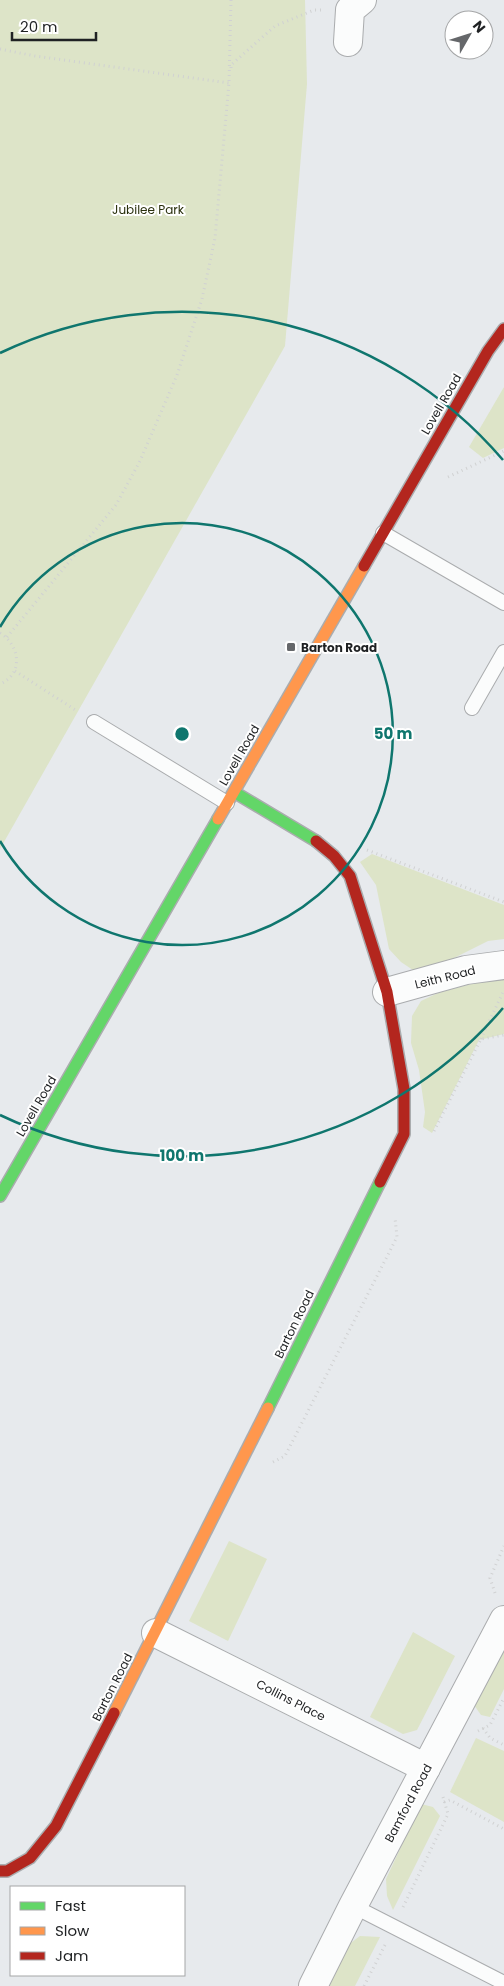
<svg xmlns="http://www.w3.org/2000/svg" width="504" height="1986" viewBox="0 0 504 1986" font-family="Poppins,sans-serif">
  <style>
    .green { fill: #dde4c8 }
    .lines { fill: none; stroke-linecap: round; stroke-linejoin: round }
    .lane-casing { stroke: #aaacae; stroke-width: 16 }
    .street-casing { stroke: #aaacae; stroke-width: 30 }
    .fast-casing { stroke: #aaacae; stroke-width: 14 }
    .slow-casing { stroke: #aaacae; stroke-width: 14 }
    .jam-casing { stroke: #aaacae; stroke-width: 14 }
    .path { stroke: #d0d1d2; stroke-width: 3; stroke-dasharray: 1 4; stroke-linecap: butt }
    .lane { stroke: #fbfcfc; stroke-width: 14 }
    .street { stroke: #fbfcfc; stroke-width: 28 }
    .fast { stroke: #63d668; stroke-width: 11 }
    .slow { stroke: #ff974d; stroke-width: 11 }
    .jam { stroke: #b3261e; stroke-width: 11 }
    .ring { fill: none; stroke: #0f766e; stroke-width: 2.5 }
    .poi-dot { fill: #65676a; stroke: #fff; stroke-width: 2 }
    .labels { text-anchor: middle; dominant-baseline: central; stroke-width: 4; stroke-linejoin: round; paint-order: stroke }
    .park-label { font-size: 12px; fill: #2a300d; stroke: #fff }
    .street-label { font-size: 12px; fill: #1f2123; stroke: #fff }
    .poi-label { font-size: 12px; font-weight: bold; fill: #1f2123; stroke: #fff; text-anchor: start }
    .centre { fill: #0f766e; stroke: #fff; stroke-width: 2.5 }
    .ring-label { font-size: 15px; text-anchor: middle; font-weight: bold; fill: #0f766e; stroke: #fff; stroke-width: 4; stroke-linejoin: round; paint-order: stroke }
  </style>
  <rect width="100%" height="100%" fill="#e7eaed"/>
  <g class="green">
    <path d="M0,0H305L307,84L285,346L0,849Z"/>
    <path d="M504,387V448L483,458L469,447Z"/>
    <path d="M372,854L504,905V939L488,941L448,961L413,970L401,962L389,949L376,885L360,862Z"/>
    <path d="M504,975V1034L479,1040L432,1133L423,1127L425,1112L419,1070L411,1043L412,1016L421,1001L438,993Z"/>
    <path d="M229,1541L267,1559L228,1641L189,1621Z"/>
    <path d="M413,1632L455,1656L417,1730L403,1734L370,1717Z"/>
    <path d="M504,1648V1689L490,1717L481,1715L474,1705Z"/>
    <path d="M476,1738L504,1751V1822L450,1792Z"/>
    <path d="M421,1804L433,1807L440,1816L393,1910L387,1896L386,1879Z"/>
    <path d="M360,1936L380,1937L355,1986H325L344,1948Z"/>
  </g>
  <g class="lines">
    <g class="lane-casing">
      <g id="lane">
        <path d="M383,533L504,603"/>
        <path d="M472,708L504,652"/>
        <path d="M94,722L227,803"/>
        <path d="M353,1906L504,1983"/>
      </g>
    </g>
    <g class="street-casing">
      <g id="street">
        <path d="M348,42L350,10L362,0"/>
        <path d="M387,992L466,970L504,965"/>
        <path d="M156,1633L426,1768"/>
        <path d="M313,1986L353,1906L504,1620"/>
      </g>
    </g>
    <g class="fast-casing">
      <g id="fast">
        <path d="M234,792L316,841"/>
        <path d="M0,1196L218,819"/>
        <path d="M268,1408L380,1182"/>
      </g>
    </g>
    <g class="slow-casing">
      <g id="slow">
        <path d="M218,819L364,566"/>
        <path d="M114,1713L268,1408"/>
      </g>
    </g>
    <g class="jam-casing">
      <g id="jam">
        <path d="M364,566L488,351L504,329"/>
        <path d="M316,841L334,856L350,876L387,992L404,1089V1134L380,1182"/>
        <path d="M0,1871H7L30,1858L56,1826L114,1713"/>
      </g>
    </g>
    <g class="path">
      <path d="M0,49L35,56L229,83L230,81"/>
      <path d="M231,68V65L275,26L314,10H321"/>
      <path d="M448,477L504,451"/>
      <path d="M0,633C20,645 24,674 0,684"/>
      <path d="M7,637L116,505L140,461L177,375L202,299L215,238L229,83L231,0"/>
      <path d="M15,671L77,711"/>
      <path d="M367,850L504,902"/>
      <path d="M481,1039L503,992"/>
      <path d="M434,1131L481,1039L504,1035"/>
      <path d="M273,1462L285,1456L397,1237L395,1218"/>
      <path d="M495,1593L490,1578L504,1546"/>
      <path d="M483,1728L490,1738L504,1745"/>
      <path d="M478,1731L490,1725L504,1698"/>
      <path d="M444,1802L450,1800L504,1829"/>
      <path d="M403,1907L448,1814L443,1797"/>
      <path d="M364,1986L385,1945"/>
    </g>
    <use href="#lane" class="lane"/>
    <use href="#street" class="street"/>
    <use href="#fast" class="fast"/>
    <use href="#slow" class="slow"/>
    <use href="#jam" class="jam"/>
  </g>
  <g class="ring">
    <path d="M0 627A211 211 0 1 1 0 841"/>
    <path d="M503 1008A422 422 0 0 1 0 1115M0 353A422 422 0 0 1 503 460"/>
  </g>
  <rect class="poi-dot" x="286" y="642" width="10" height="10" rx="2.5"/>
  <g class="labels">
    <g class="park-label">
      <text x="148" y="209">Jubilee Park</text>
    </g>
    <g class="street-label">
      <text transform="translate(441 404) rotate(-60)">Lovell Road</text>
      <text transform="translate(239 755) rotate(-60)">Lovell Road</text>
      <text transform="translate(445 977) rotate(-14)">Leith Road</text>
      <text transform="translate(36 1106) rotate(-60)">Lovell Road</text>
      <text transform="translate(294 1324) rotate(-64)">Barton Road</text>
      <text transform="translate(112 1687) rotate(-63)">Barton Road</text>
      <text transform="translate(291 1700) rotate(27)">Collins Place</text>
      <text transform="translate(408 1803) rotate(-62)">Bamford Road</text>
    </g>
    <g class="poi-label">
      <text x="301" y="647">Barton Road</text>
    </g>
  </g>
  <circle cx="182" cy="734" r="8" class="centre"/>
  <g class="ring-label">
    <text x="393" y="739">50 m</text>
    <text x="182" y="1161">100 m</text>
  </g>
  <rect x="10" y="1886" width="175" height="90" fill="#ffffff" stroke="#a5a6a7"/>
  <rect x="20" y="1902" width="25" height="8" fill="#63d668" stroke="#a5a6a7"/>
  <text x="55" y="1911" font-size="15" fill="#1f2123">Fast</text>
  <rect x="20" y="1927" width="25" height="8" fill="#ff974d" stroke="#a5a6a7"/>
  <text x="55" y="1936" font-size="15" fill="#1f2123">Slow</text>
  <rect x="20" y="1952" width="25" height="8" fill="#b3261e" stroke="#a5a6a7"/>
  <text x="55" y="1961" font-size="15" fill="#1f2123">Jam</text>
  <g transform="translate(469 35) rotate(51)"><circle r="24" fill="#ffffff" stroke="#a5a6a7"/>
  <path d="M0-4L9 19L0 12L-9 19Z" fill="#65676a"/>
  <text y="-8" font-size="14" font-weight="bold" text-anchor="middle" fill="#1f2123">N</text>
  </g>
  <path d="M12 32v8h84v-8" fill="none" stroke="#1f2123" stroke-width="2.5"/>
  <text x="20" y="32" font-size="15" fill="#1f2123" stroke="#ffffff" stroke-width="4" paint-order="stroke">20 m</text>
</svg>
